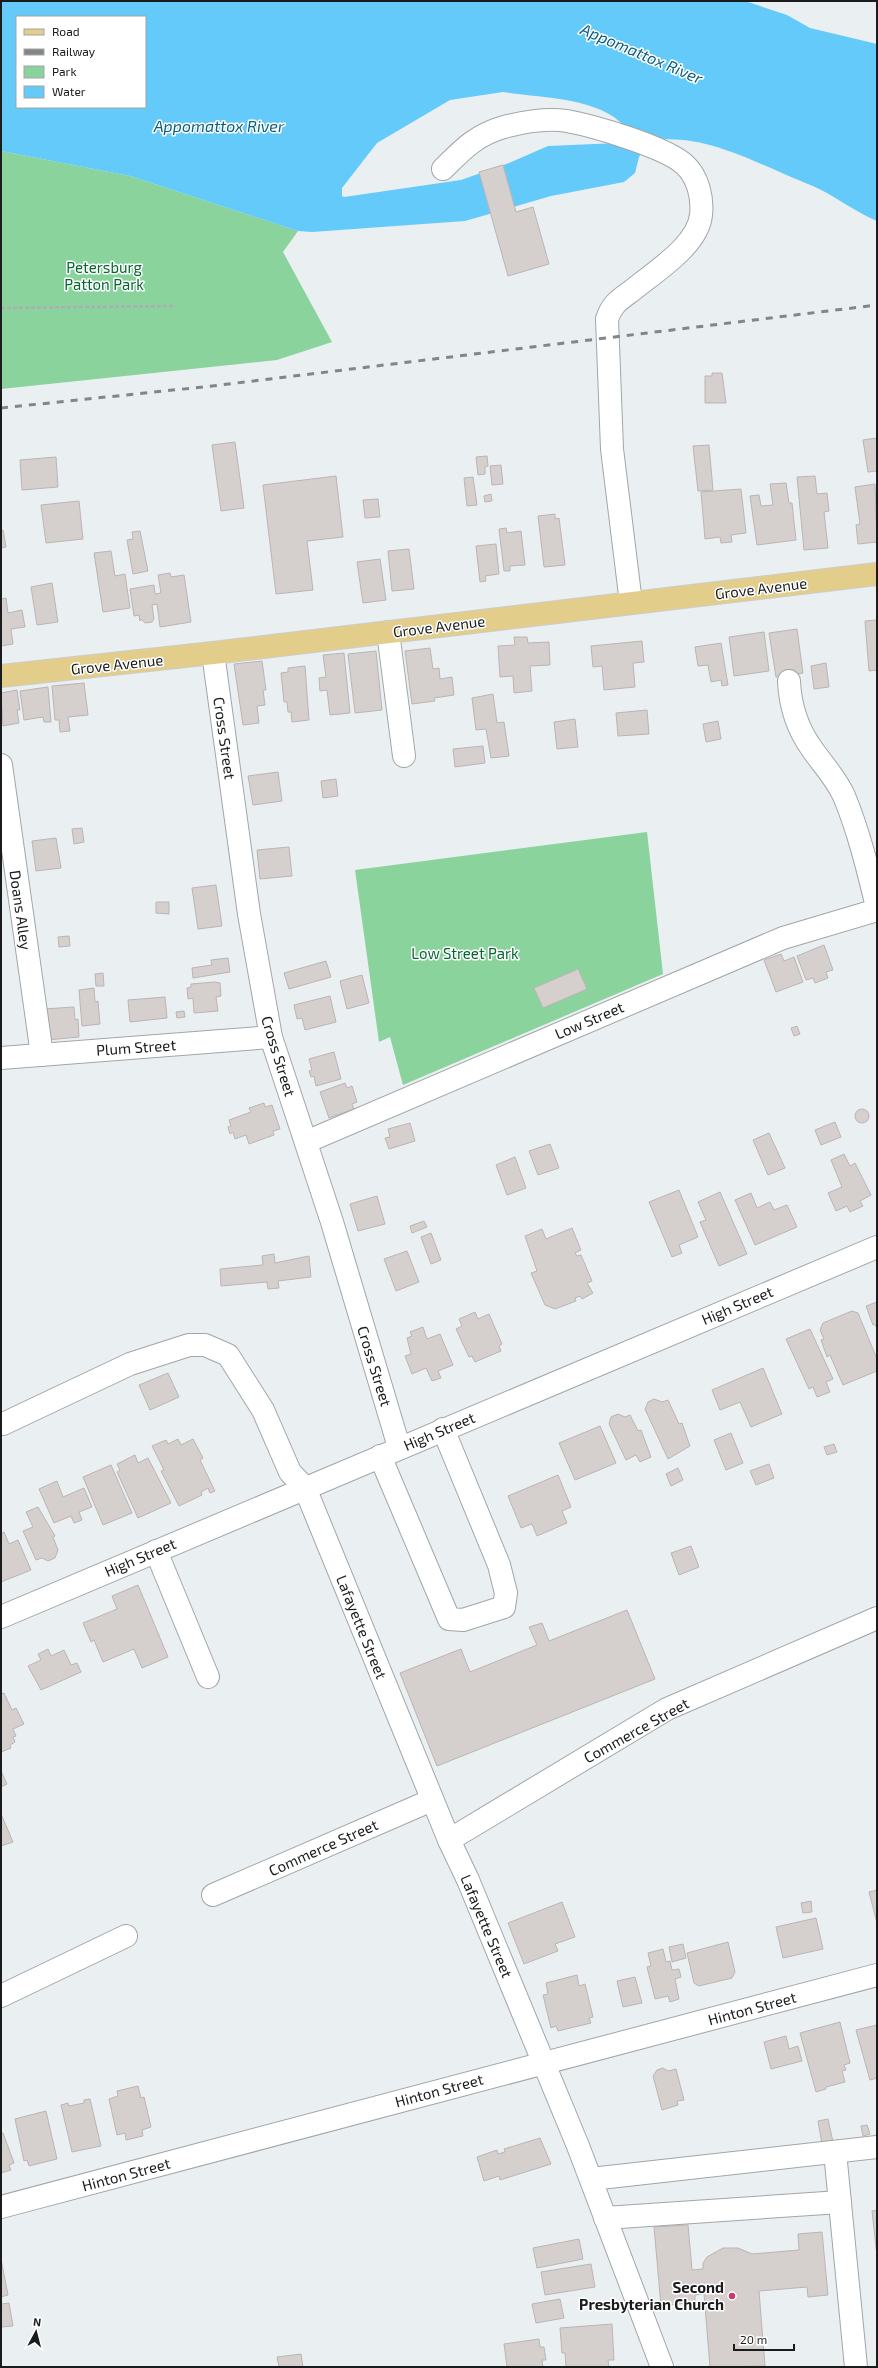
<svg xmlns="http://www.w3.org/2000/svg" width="878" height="2368" viewBox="0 0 878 2368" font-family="'Exo 2',sans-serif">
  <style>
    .green { fill: #8ad39d }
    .water { fill: #64caf9; fill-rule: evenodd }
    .building { fill: #d5cfce; stroke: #bbb5b4 }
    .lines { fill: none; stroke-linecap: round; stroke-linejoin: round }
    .minor-casing { stroke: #a1a6a9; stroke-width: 24 }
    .major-casing { stroke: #cccdcd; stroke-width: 24 }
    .path { stroke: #aaaeb0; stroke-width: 2.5; stroke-dasharray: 4 2; stroke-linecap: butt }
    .minor { stroke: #fff; stroke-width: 22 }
    .major { stroke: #e2cd8b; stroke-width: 22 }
    .rail { stroke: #828688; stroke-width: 3; stroke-dasharray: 7 7; stroke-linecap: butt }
    .poi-dot { fill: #c83c71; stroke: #fff; stroke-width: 1.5 }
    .labels { text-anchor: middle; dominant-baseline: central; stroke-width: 3; stroke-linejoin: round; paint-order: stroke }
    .park-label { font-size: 15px; fill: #046631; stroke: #fff }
    .street-label { font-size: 15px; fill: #191b1c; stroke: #fff }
    .poi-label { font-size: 15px; font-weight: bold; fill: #191b1c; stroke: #fff; text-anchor: end }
    .water-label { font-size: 16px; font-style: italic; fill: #0b5f7e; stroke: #fff }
  </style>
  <rect width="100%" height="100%" fill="#eaeff2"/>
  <g class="green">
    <path d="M1,151L130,176L298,231L283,252L332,342L277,360L1,389Z"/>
    <path d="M647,832L663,974L403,1085L390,1037L379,1042L355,870Z"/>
  </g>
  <path class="water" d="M1,1H745L787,15L810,28L877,44V221C859,213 844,203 827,193C813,185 797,180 782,173C740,155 696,133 649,141L639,157L635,173L624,182L551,196L465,221L312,232L298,231L130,176L1,151ZM17,17H145V107H17ZM503,92C539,98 600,97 625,127L619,143L548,146L509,163L461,180L344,197L342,196V188L377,143L450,100Z"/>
  <g class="building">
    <path d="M503,165L516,212L533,207L549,264L508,276L479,172Z"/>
    <path d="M712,373H722L726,403H705V376H712Z"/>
    <path d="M877,438V471L868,472L863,440Z"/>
    <path d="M235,442L244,508L221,511L212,445Z"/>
    <path d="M709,445L713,490L698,491L693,446Z"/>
    <path d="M487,456L488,466L485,467V474L478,475L476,457Z"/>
    <path d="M56,457L58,487L22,490L20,460Z"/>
    <path d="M501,465L503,484L492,485L490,466Z"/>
    <path d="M336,476L343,537L307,541L313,590L276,594L263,485Z"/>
    <path d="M815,476L817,494L827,493L829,511L824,512L828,548L804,550L797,477Z"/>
    <path d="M473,477L477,505L467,506L464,478Z"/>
    <path d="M786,483L789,503H792L796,540L757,545L750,496L759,495L761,506L773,505L770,484Z"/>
    <path d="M875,484L877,542L858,544L856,525L860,524L855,487Z"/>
    <path d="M741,489L746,533L731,535L732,542L721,543L720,537L705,539L701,492Z"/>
    <path d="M491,494L492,501L485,502L484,496Z"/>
    <path d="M378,499L380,517L365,518L363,500Z"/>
    <path d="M79,501L83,539L46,543L41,505Z"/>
    <path d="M555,514V519L559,518L565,565L544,567L538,516Z"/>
    <path d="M506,528L507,533L521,531L525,565L510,566V571H504L499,529Z"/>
    <path d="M3,530L6,547L1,548V531Z"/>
    <path d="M140,531L148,571L133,574L127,540L133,539L132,532Z"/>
    <path d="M496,544L499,574L485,576L486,581L480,582L476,546Z"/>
    <path d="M409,549L414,589L392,591L388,551Z"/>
    <path d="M111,551L115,576L125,574L130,608L103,612L94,553Z"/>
    <path d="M380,559L386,600L363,603L357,562Z"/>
    <path d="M170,573L171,577L184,575L191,622L160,627L157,604L152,605L154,619L152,622L145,623L141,619L140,621L139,615L134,616L130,589L154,585L155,594L161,593L158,575Z"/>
    <path d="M52,583L58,622L37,625L31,587Z"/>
    <path d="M6,598L8,613L22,610L25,627L11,629L13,644L1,646V599Z"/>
    <path d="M877,620V670L869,671L865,621Z"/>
    <path d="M797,629L803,673L776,677L769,633Z"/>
    <path d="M764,632L769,671L734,676L729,637Z"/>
    <path d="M514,637H527L528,643L549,642L550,665L530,666L532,691L514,693L513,676L500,677L498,646L515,645Z"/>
    <path d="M642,641L644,662L633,663L635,687L604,690L602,666L593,667L591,646Z"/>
    <path d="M721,643L728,685L722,686L721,680L711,682L708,665L698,666L695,647Z"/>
    <path d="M430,648L433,669L439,668L440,679L452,677L454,695L434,698L435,701L412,704L405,651Z"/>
    <path d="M376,651L382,710L355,713L348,654Z"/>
    <path d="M344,653L350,713L330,715L327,690L320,691L319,678L326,677L323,655Z"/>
    <path d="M262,661L266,690H263L265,705L257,706L259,723L243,725L234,664Z"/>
    <path d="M826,663L829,687L814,689L811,666Z"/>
    <path d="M305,666L309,720L292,722L291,712H288L287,702H284L281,673L288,672V668Z"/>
    <path d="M84,683L88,715L68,717L70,731L60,732L59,720H55L52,686Z"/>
    <path d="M48,687L51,722H44L43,717L24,720L20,691Z"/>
    <path d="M17,690L20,710H17L19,723L3,726L1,693Z"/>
    <path d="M493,694L497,723L504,722L509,756L491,758L486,729L476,730L472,698Z"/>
    <path d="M647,710L649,734L618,736L616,713Z"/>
    <path d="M575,719L578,747L557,749L554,722Z"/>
    <path d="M718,721L721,739L706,742L703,724Z"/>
    <path d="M483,746L485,763L455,767L453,749Z"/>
    <path d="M278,772L282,801L253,805L248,776Z"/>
    <path d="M336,779L338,796L323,798L321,781Z"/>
    <path d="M82,828L84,842L74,844L72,829Z"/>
    <path d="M56,838L61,868L36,871L32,841Z"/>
    <path d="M289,847L292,876L260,879L257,850Z"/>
    <path d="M216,885L222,926L198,929L192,888Z"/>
    <path d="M156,902H169V914L156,913Z"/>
    <path d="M69,936L70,946L59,947L58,937Z"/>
    <path d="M824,945L833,970L826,972L828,978L815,983L813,978L806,980L797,956Z"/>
    <path d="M781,954L784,961L794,957L803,982L776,992L764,960Z"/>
    <path d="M228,958L230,972L193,978L192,968L212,965L211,960Z"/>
    <path d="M326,961L331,977L289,989L284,973Z"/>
    <path d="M578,969L587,989L543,1008L534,988Z"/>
    <path d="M103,973L104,986H96L95,974Z"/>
    <path d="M362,975L369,1003L347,1009L340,981Z"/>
    <path d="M215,982L220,983L221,996L216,997L218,1011L194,1013L193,998L188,999L187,988L191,987V984Z"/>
    <path d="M94,988L95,1002L98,1001L100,1024L82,1026L79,990Z"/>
    <path d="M330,996L336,1022L305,1030L302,1018L297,1019L294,1005Z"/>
    <path d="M165,997L167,1018L130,1022L128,1000Z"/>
    <path d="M74,1007L75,1020L78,1019L79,1037L47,1040L44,1009Z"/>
    <path d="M184,1011L185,1017L177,1018L176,1012Z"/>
    <path d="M797,1026L800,1034L794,1036L791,1028Z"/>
    <path d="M334,1052L341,1079L316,1086L314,1076L311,1077L309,1071L312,1070L309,1059Z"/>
    <path d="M345,1083L347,1088L352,1086L357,1102L352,1104L354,1109L329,1118L320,1092Z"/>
    <path d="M264,1103L265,1107L272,1105L280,1129L273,1131L274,1135L249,1144L246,1135L235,1139L233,1132L230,1134L228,1127L231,1126L229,1120L251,1112L249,1108Z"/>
    <circle cx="862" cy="1116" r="7"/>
    <path d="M835,1122L841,1137L821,1145L815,1130Z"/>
    <path d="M410,1123L415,1141L389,1149L385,1138L390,1137L388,1129Z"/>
    <path d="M769,1133L785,1168L768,1175L753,1140Z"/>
    <path d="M550,1144L559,1168L538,1175L529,1151Z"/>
    <path d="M844,1154L850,1166L855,1163L871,1195L860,1201L863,1206L850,1212L847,1206L836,1211L828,1193L842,1187L831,1160Z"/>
    <path d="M515,1157L526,1188L507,1195L496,1165Z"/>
    <path d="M679,1190L698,1237L679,1245L682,1253L672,1257L649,1202Z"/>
    <path d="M720,1192L747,1254L719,1266L700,1222L706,1220L698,1202Z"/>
    <path d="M751,1193L757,1208L770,1202L774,1210L787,1205L797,1227L755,1245L735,1200Z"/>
    <path d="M377,1196L385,1224L358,1231L350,1204Z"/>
    <path d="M424,1221L427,1227L412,1233L410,1226Z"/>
    <path d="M572,1228L581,1250L575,1253L577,1256L581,1255L592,1281L587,1283L593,1293L582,1299L580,1296L575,1298L576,1301L555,1309L545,1305L531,1273L537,1271L525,1236L542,1229L546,1239Z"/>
    <path d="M431,1233L441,1260L431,1264L421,1237Z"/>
    <path d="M407,1251L419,1282L396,1291L384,1259Z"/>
    <path d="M274,1254L275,1263L309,1256L311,1277L278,1281L279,1288L268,1289L267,1282L221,1286L220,1269L263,1265L262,1256Z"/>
    <path d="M877,1302V1329L875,1324L873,1325L866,1306Z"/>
    <path d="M852,1311L858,1313L877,1359V1371L843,1385L830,1355L827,1357L821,1340L824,1339L820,1330L823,1323Z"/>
    <path d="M475,1312L478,1319L489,1314L502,1344L499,1346L501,1351L475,1362L472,1356L469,1357L456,1329L462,1326L459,1319Z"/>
    <path d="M423,1327L427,1339L440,1334L453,1365L438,1371L441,1378L432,1381L426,1368L412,1374L405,1356L411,1354L407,1338L412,1336L410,1332Z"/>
    <path d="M810,1329L833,1379L826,1382L830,1392L817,1397L813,1387L809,1389L786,1339Z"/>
    <path d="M763,1368L782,1414L751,1427L740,1402L720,1410L712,1390Z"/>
    <path d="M168,1373L179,1397L150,1410L139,1385Z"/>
    <path d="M654,1399L662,1402L668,1400L679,1424L682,1423L690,1446L668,1459L645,1409L648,1402Z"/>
    <path d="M618,1414L625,1417L630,1415L638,1431L641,1430L651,1457L640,1462L636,1455L626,1460L609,1424L611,1417Z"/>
    <path d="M600,1426L616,1463L575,1480L559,1443Z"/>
    <path d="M731,1433L743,1463L726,1470L714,1440Z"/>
    <path d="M178,1439L181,1445L193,1439L203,1458L200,1460L215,1491L210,1493L208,1488L201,1492L202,1495L179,1506L161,1471L164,1470L152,1446L166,1440L168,1444Z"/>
    <path d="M834,1444L837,1452L827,1455L824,1447Z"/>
    <path d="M135,1455L138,1463L148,1458L171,1503L138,1518L117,1472L120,1470L117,1464Z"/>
    <path d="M769,1464L774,1478L756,1485L750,1471Z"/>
    <path d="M111,1465L132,1513L103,1525L83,1477Z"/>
    <path d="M678,1468L683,1480L671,1486L666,1474Z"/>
    <path d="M558,1475L571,1507L562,1511L567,1523L537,1536L532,1524L521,1528L508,1496Z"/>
    <path d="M57,1481L63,1497L84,1488L92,1507L79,1512L82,1520L74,1523L71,1516L54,1523L39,1489Z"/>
    <path d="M38,1507L55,1536L53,1537L58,1550L55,1558L48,1561L42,1558L36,1560L23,1531L33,1527L26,1512Z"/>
    <path d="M4,1532L9,1544L18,1540L31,1570L1,1582V1534Z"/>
    <path d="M691,1546L699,1567L679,1575L671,1553Z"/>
    <path d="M138,1585L168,1657L142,1668L134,1649L103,1662L94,1640L91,1642L83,1623L117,1609L112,1596Z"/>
    <path d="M627,1610L655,1679L437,1766L400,1673L461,1649L470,1672L537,1645L529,1627L542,1623L549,1641Z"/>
    <path d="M48,1649L51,1656L64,1650L71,1665L77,1663L81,1672L41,1690L28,1666L41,1660L38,1654Z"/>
    <path d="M4,1693L12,1710L16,1708L24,1724L13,1729L16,1736L13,1737L15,1742L10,1745L11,1748L1,1752V1694Z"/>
    <path d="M1,1771L7,1784L1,1787Z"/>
    <path d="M1,1814L13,1842L1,1846Z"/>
    <path d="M877,1890V1923L869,1892Z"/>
    <path d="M811,1901L812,1912L803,1913L801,1903Z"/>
    <path d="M562,1902L575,1937L555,1944L558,1951L524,1964L508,1923Z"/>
    <path d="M816,1918L823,1949L783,1958L776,1927Z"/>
    <path d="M728,1942L735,1972L732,1978L699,1986L694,1983L687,1953Z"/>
    <path d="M683,1944L686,1958L672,1962L669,1947Z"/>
    <path d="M663,1949L666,1962L670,1961L672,1970L679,1969L681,1977L675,1979L679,1999L670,2002L668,1996L655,1999L647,1967L651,1966L648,1953Z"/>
    <path d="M577,1975L579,1986L585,1984L593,2017L589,2018L591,2023L558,2031L556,2026L551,2028L543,1995L548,1994L546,1983Z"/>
    <path d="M635,1977L642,2003L623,2007L617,1981Z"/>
    <path d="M840,2022L850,2063L844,2065L846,2070L842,2071L845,2082L826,2087V2089L816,2092L800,2033Z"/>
    <path d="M877,2025V2078L870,2080L856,2030Z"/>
    <path d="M786,2036L789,2049L798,2046L802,2061L771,2069L764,2042Z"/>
    <path d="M663,2068L668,2071L676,2069L684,2100L677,2101L678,2105L662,2110L653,2076L657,2070Z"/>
    <path d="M138,2086L141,2098L144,2097L151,2127L142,2130L143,2136L126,2140L125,2133L117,2135L109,2099L118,2096L117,2091Z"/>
    <path d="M90,2099L101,2146L72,2152L61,2105L68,2103L69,2106L84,2103V2100Z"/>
    <path d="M46,2111L57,2159L29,2166L27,2160L24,2161L15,2119Z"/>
    <path d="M828,2119L833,2142L822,2144L818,2121Z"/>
    <path d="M867,2125L870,2134L863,2136L861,2126Z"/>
    <path d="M1,2133H3L14,2163L9,2165L11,2170L1,2173Z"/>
    <path d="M540,2138L551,2164L500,2180L499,2176L484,2181L477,2157L497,2150L498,2154L505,2152L504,2149Z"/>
    <path d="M877,2210V2256L872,2211Z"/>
    <path d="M688,2225L692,2270L703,2269V2263L707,2257L723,2248H738L752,2254L799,2250L798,2234L822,2232L828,2295L808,2297L807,2287L759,2291L765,2366L710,2367L704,2294L695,2295V2302L661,2306L654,2227Z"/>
    <path d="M579,2239L583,2259L537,2268L533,2248Z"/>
    <path d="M1,2259L8,2295L1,2297Z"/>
    <path d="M591,2264L595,2287L545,2295L541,2272Z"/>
    <path d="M560,2299L564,2318L536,2323L532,2304Z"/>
    <path d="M9,2303L13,2326L1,2327V2304Z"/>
    <path d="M612,2324L614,2360H608L609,2367H566L565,2353H562L560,2328Z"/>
    <path d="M539,2339L540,2347H544L546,2360H542L543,2367H507L504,2344Z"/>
    <path d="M301,2354L303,2367H279L277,2357Z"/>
  </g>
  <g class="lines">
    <g class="minor-casing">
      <g id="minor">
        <path d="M443,169C463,149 476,135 504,127C523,122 548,118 567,121C594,126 666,147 685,165C698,177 703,198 701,215C698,245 656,271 634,289C621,299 612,303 607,319L612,449L631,603"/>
        <path d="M388,632L404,756"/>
        <path d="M213,653L249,914L271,1037L332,1222L399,1447"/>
        <path d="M789,681C790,705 797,728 812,749C823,765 836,778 844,796C859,832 868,870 877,907"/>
        <path d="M1,765L42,1055"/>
        <path d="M1,1058L271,1037"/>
        <path d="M306,1142L783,938L877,910"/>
        <path d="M3,1424L130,1364L189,1345H205L228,1355L263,1410L290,1472L305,1488L449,1840L468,1880L578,2146L662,2367"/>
        <path d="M380,1456L449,1619L463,1620L504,1607L506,1593L499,1565L443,1429"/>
        <path d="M156,1551L208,1677"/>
        <path d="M1,1617L877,1247"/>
        <path d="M449,1840L667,1709L877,1618"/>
        <path d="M213,1895L432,1800"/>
        <path d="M1,1996L126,1936"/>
        <path d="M835,2152L856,2367"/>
        <path d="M591,2179L877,2147"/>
        <path d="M1,2207L877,1975"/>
        <path d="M605,2218L840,2202"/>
      </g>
    </g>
    <g class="major-casing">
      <path id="major" d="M1,676L213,653L877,574"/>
    </g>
    <path class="path" d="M1,308L173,306"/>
    <use href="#minor" class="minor"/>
    <use href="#major" class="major"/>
    <path class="rail" d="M1,408L212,386L877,305"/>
  </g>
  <circle class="poi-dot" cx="732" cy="2296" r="4"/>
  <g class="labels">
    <g class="park-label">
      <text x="104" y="267">Petersburg<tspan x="104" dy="17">Patton Park</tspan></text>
      <text x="465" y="953">Low Street Park</text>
    </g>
    <g class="street-label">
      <text transform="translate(761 588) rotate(-7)">Grove Avenue</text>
      <text transform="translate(439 626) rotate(-7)">Grove Avenue</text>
      <text transform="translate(117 664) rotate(-6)">Grove Avenue</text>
      <text transform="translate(225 738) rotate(82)">Cross Street</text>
      <text transform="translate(21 910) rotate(82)">Doans Alley</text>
      <text transform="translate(589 1020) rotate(-23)">Low Street</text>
      <text transform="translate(136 1047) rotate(-4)">Plum Street</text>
      <text transform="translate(279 1056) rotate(73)">Cross Street</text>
      <text transform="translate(737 1305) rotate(-23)">High Street</text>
      <text transform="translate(375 1366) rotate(73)">Cross Street</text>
      <text transform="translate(439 1431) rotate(-23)">High Street</text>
      <text transform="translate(140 1557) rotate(-23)">High Street</text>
      <text transform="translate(362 1627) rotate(68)">Lafayette Street</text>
      <text transform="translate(636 1730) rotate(-29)">Commerce Street</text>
      <text transform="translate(323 1847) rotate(-24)">Commerce Street</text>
      <text transform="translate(487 1926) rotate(67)">Lafayette Street</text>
      <text transform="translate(752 2008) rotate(-15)">Hinton Street</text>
      <text transform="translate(439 2090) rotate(-15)">Hinton Street</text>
      <text transform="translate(126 2174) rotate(-15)">Hinton Street</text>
    </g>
    <g class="poi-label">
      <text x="724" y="2287">Second<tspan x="724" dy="17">Presbyterian Church</tspan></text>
    </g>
    <g class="water-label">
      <text transform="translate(642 53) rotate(23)">Appomattox River</text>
      <text x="219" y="125">Appomattox River</text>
    </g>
  </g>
  <rect width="878" height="2368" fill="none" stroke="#191b1c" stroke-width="4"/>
  <rect x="16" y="16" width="130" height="92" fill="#ffffff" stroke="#a3a4a4"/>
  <rect x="24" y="29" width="20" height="6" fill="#e2cd8b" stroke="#a3a4a4"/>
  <text x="52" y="36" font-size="12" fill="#191b1c">Road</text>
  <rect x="24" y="49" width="20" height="6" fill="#828688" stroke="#a3a4a4"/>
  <text x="52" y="56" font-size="12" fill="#191b1c">Railway</text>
  <rect x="24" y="66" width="20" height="12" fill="#8ad39d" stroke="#a3a4a4"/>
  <text x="52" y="76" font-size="12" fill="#191b1c">Park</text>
  <rect x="24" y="86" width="20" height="12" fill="#64caf9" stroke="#a3a4a4"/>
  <text x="52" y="96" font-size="12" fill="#191b1c">Water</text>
  <g transform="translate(36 2332) rotate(7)" stroke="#ffffff" stroke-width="3" paint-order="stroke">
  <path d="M0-3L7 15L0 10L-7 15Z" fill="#191b1c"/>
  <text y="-6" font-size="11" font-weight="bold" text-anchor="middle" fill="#191b1c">N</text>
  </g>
  <path d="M734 2344v6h60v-6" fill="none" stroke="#191b1c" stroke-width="2"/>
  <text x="740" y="2344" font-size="12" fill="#191b1c" stroke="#ffffff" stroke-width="3" paint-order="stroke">20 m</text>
</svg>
